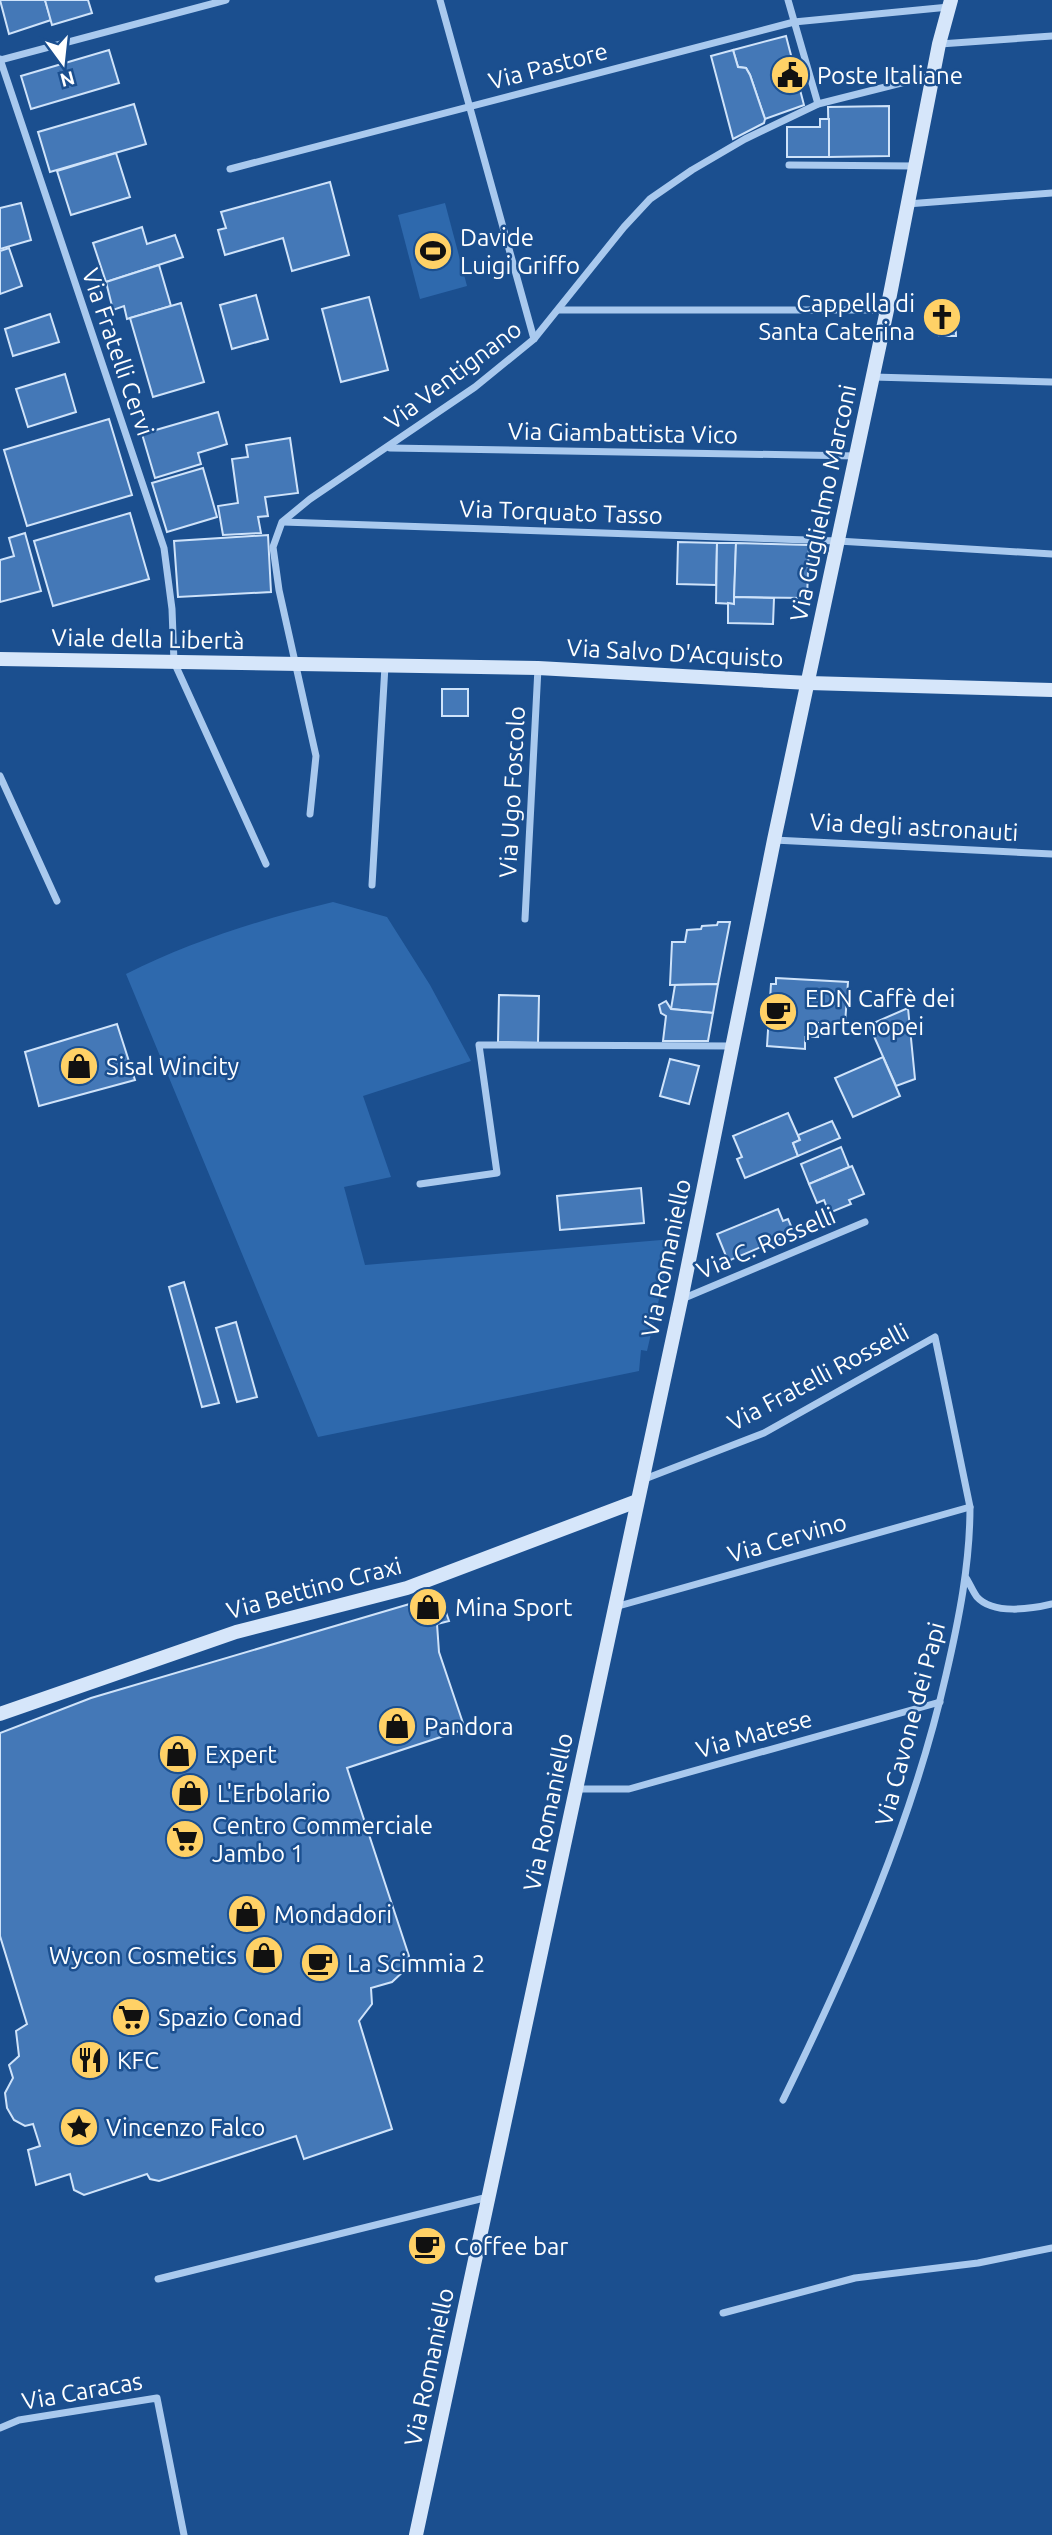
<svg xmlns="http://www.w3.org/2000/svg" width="1052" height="2535" viewBox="0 0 1052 2535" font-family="Ubuntu,sans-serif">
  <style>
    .green { fill: #2e69ad }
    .building { fill: #4478b7; stroke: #cfe3fa; stroke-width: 2 }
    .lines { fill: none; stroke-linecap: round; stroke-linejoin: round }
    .street { stroke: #a9c9ee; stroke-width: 7 }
    .secondary { stroke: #d6e6fa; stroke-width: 14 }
    .labels { text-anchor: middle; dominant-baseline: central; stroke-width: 5; stroke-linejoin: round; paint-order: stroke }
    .street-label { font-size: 24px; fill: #fff; stroke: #1b4f8f }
    .poi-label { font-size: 24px; fill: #fff; stroke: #1b4f8f; text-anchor: start }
  </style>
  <rect width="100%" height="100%" fill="#1b4f8f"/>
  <g class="green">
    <path d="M445,203L467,286L420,299L398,215Z"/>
    <path d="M333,902L387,917L430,985L471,1061L363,1096L391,1177L344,1187L365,1265L673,1239L647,1351L641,1350L639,1371L318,1437L126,974C192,941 262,919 333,902Z"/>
  </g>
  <g class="building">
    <path d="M0,0H45L51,20L9,34Z"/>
    <path d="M45,0H88L92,13L52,25Z"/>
    <path d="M786,36L804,105L765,119L750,75L746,68L738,67L733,50Z"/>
    <path d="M109,50L119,83L31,109L21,76Z"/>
    <path d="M733,50L738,67L746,68L750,75L765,119L764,123L733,139L711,56Z"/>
    <path d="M134,104L146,144L50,172L38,132Z"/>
    <path d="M889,106V156L829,157L828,107Z"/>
    <path d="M820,119H829V157H787V127H820Z"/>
    <path d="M116,153L130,197L71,215L57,171Z"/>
    <path d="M330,182L349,255L292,271L283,238L225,255L218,230L226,228L221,212Z"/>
    <path d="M21,203L31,240L0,249V208Z"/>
    <path d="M142,227L147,244L175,235L183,257L106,282L93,243Z"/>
    <path d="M9,248L22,286L0,294V251Z"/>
    <path d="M159,265L171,306L127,319L124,306L113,310L106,282Z"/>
    <path d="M256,295L268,339L232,349L220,305Z"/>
    <path d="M369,297L388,370L341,382L322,309Z"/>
    <path d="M181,303L204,382L153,397L130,318Z"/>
    <path d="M927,306H955L956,336H939V328L928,329Z"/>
    <path d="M50,314L59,342L13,356L5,329Z"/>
    <path d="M65,374L76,412L28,427L16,389Z"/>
    <path d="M218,412L227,444L198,453L201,464L155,478L142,434Z"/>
    <path d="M109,419L132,495L27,526L4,450Z"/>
    <path d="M290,438L298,493L265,497L268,516L258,517L261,533L223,535L218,506L238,503L232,459L248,457L246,445Z"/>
    <path d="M203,468L217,517L167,532L152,483Z"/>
    <path d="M130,513L149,579L53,606L34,541Z"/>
    <path d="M25,533L41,591L0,602V560L14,556L9,538Z"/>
    <path d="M268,535L271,592L178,597L174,541Z"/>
    <path d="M678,542L717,543L716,585L677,584Z"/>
    <path d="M717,543H736L734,604L716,603Z"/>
    <path d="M736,543L809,545L807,598L734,597Z"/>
    <path d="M734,597L774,598L773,624L728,623V603L734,604Z"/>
    <rect x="442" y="689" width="26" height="27"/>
    <path d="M718,922H730L718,984L670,985L672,942H685L687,930L701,929L702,926L717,925Z"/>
    <path d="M776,978L848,982L845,1024L819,1023L818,1037H805V1049L767,1046L771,984H776Z"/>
    <path d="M718,984L713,1013L671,1009L675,985Z"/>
    <path d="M499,995L539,996L538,1043L498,1042Z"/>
    <path d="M666,1001L671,1009L713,1013L708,1041H663L666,1016L661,1013L659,1005Z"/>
    <path d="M908,1008L915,1079L896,1086L869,1025Z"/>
    <path d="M117,1024L135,1080L39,1106L25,1052Z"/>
    <path d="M883,1057L900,1096L853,1117L835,1078Z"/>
    <path d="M670,1059L699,1066L689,1104L660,1096Z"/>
    <path d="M788,1113L800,1140L793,1143L798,1156L745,1178L737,1159L742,1157L733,1136Z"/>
    <path d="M832,1121L840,1138L798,1156L793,1143L800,1140L798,1135Z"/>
    <path d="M841,1147L849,1167L809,1184L801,1164Z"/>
    <path d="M852,1166L864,1194L849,1200L851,1204L829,1213L824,1200L817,1203L809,1184Z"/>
    <path d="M641,1188L644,1223L560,1230L557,1196Z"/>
    <path d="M778,1209L783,1221L788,1219L794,1233L728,1261L717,1234Z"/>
    <path d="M184,1282L219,1403L202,1407L169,1287Z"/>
    <path d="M236,1322L257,1397L237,1402L216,1328Z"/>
    <path d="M440,1595L449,1621L437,1624L439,1652L465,1729L347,1768L409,1956L406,1969L392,1982L371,1988L372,2004L359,2021L392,2129L304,2159L296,2136L159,2181L150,2179L147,2174L84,2195L74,2190L70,2174L36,2185L28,2150L40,2146L33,2124L25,2126L14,2120L7,2108L5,2093L13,2078L9,2065L19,2056L16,2031L27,2024L0,1936V1733L91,1698Z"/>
  </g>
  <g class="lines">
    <g class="street">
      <path d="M440,0L534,339"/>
      <path d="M788,0L818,104"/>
      <path d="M940,44L1052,36"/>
      <path d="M0,59L164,548L172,609L174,662L266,864"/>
      <path d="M0,60L226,0"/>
      <path d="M789,165L915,166"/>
      <path d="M230,169L794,22L949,7"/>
      <path d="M907,204L1052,193"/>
      <path d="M559,310H887"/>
      <path d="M873,377L1052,382"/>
      <path d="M390,448L857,456"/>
      <path d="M283,522L838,541L1052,554"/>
      <path d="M0,776L57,901"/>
      <path d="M310,814L316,756L279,590L273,547L282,522L310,499L475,387L534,339L624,227L650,199L692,170L745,139L818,104L933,75"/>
      <path d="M774,840L1052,854"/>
      <path d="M372,885L385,666"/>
      <path d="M525,919L538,668"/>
      <path d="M420,1184L497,1173L479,1045L732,1046"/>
      <path d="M682,1299L865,1222"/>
      <path d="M642,1480L764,1433L935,1337L970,1507C970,1564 959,1619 946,1675C912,1824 850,1963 783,2100"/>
      <path d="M966,1578C970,1584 973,1592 977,1597C993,1615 1032,1609 1052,1604"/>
      <path d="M615,1607L970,1507"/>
      <path d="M577,1789H629L940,1702"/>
      <path d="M158,2279L488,2197"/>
      <path d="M723,2313L855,2278L978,2263L1052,2248"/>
      <path d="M0,2428L19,2420L157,2398L184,2535"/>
    </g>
    <g class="secondary">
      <path d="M0,659L538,668L809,683L1052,690"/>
      <path d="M0,1714L236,1632L407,1588L637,1501"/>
      <path d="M416,2535L681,1300L774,840L887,310L939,44L951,0"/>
    </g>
  </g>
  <defs>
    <g id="civic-disc" transform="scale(2.0125)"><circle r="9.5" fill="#ffd166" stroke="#1b4f8f"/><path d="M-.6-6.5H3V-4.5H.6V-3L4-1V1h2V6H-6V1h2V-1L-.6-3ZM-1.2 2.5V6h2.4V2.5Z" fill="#111"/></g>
    <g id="stadium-disc" transform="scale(2.0125)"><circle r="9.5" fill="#ffd166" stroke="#1b4f8f"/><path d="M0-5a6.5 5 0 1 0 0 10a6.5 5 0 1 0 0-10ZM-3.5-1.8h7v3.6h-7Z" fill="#111"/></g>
    <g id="church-disc" transform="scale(2.0125)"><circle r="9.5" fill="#ffd166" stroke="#1b4f8f"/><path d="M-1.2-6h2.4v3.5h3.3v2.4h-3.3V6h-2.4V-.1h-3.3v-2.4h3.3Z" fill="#111"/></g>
    <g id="cafe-disc" transform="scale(2.0125)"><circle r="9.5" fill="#ffd166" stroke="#1b4f8f"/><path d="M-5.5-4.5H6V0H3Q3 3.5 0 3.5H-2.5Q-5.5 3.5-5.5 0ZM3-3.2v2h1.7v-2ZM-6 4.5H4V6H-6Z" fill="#111"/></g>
    <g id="shop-disc" transform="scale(2.0125)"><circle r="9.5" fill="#ffd166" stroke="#1b4f8f"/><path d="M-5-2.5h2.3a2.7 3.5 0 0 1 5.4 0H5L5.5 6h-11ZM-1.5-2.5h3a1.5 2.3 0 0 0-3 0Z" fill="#111"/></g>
    <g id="supermarket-disc" transform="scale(2.0125)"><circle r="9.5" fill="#ffd166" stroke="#1b4f8f"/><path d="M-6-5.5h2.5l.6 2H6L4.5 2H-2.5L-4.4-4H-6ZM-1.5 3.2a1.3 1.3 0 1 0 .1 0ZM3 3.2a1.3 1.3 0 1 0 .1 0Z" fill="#111"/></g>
    <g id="restaurant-disc" transform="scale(2.0125)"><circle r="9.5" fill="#ffd166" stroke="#1b4f8f"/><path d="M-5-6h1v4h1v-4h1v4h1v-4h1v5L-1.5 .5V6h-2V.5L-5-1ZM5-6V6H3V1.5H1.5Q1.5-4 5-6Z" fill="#111"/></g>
    <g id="sight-disc" transform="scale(2.0125)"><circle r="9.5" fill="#ffd166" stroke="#1b4f8f"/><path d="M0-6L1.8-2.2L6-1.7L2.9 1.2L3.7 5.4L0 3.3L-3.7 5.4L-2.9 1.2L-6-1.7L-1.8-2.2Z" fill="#111"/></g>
  </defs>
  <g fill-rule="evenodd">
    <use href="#civic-disc" x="790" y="75"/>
    <use href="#stadium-disc" x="433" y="251"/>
    <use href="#church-disc" x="942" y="317"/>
    <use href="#cafe-disc" x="778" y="1012"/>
    <use href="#shop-disc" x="79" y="1066"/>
    <use href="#shop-disc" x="428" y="1607"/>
    <use href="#shop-disc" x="397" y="1726"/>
    <use href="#shop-disc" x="178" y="1754"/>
    <use href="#shop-disc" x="190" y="1793"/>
    <use href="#supermarket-disc" x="185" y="1839"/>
    <use href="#shop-disc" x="247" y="1914"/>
    <use href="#shop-disc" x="264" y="1955"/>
    <use href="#cafe-disc" x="320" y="1963"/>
    <use href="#supermarket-disc" x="131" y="2017"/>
    <use href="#restaurant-disc" x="90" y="2060"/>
    <use href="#sight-disc" x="79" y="2127"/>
    <use href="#cafe-disc" x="427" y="2246"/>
  </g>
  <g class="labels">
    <g class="street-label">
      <text transform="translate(548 66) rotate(-15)">Via Pastore</text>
      <text transform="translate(118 352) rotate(71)">Via Fratelli Cervi</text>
      <text transform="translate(453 375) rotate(-37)">Via Ventignano</text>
      <text transform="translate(623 433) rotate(1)">Via Giambattista Vico</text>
      <text transform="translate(823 503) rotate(-78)">Via Guglielmo Marconi</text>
      <text transform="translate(561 512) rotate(2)">Via Torquato Tasso</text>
      <text transform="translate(148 639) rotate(1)">Viale della Libertà</text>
      <text transform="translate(675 653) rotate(3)">Via Salvo D'Acquisto</text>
      <text transform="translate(512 792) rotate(-87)">Via Ugo Foscolo</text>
      <text transform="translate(914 827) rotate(3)">Via degli astronauti</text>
      <text transform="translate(766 1243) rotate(-23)">Via C. Rosselli</text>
      <text transform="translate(666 1258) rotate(-78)">Via Romaniello</text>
      <text transform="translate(818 1377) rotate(-28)">Via Fratelli Rosselli</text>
      <text transform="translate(787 1538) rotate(-16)">Via Cervino</text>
      <text transform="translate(314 1588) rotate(-15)">Via Bettino Craxi</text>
      <text transform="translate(910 1724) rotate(-75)">Via Cavone dei Papi</text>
      <text transform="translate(754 1734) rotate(-16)">Via Matese</text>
      <text transform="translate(548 1812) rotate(-78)">Via Romaniello</text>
      <text transform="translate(429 2367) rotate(-78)">Via Romaniello</text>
      <text transform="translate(82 2391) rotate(-10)">Via Caracas</text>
    </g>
    <g class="poi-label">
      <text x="817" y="75">Poste Italiane</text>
      <text x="460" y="237">Davide<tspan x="460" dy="28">Luigi Griffo</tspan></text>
      <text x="915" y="303" text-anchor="end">Cappella di<tspan x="915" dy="28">Santa Caterina</tspan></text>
      <text x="805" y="998">EDN Caffè dei<tspan x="805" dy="28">partenopei</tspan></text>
      <text x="106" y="1066">Sisal Wincity</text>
      <text x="455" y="1607">Mina Sport</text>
      <text x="424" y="1726">Pandora</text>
      <text x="205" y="1754">Expert</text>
      <text x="217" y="1793">L'Erbolario</text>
      <text x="212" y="1825">Centro Commerciale<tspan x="212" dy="28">Jambo 1</tspan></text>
      <text x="274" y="1914">Mondadori</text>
      <text x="237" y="1955" text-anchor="end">Wycon Cosmetics</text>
      <text x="347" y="1963">La Scimmia 2</text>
      <text x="158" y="2017">Spazio Conad</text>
      <text x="117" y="2060">KFC</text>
      <text x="106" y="2127">Vincenzo Falco</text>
      <text x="454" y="2246">Coffee bar</text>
    </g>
  </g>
  <g transform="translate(63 63) rotate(165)" stroke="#1b4f8f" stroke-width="5" paint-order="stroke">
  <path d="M0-5L12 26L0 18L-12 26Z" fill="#ffffff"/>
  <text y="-10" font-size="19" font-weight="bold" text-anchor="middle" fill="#ffffff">N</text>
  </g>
</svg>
